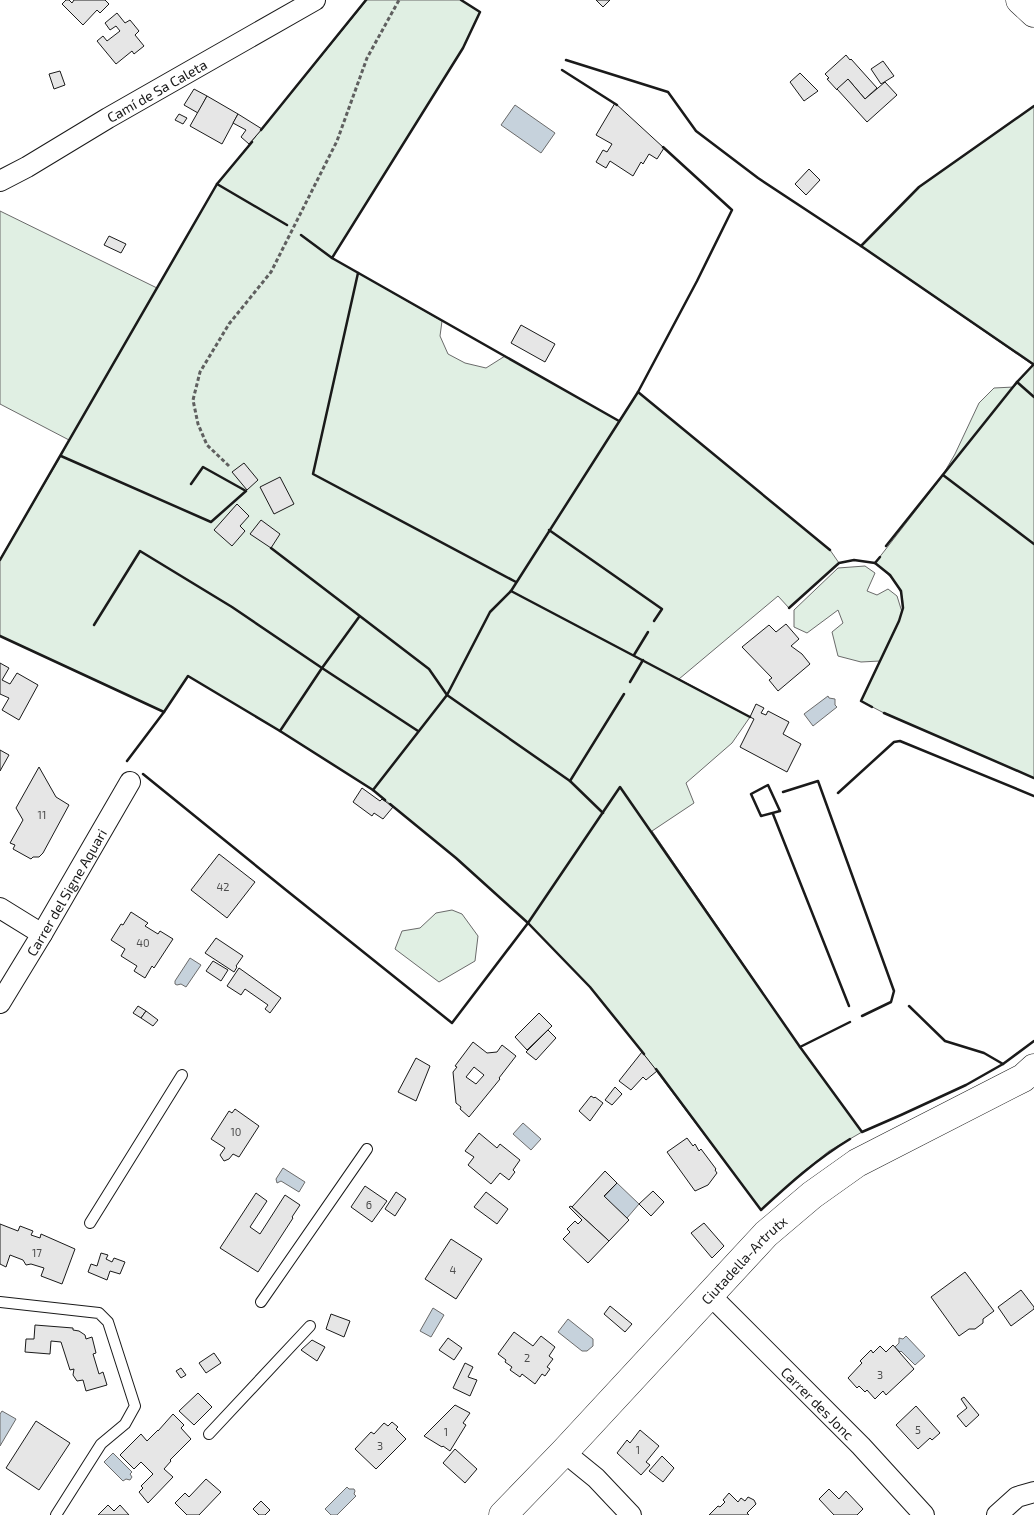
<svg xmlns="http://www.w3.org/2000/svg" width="1034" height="1515" viewBox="0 0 1034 1515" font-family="'Exo 2',sans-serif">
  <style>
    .green { fill: #e0efe3; stroke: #6a6a6a }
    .water { fill: #c6d2dc; stroke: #6a6a6a }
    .building { fill: #e6e6e6; stroke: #1a1a1a; fill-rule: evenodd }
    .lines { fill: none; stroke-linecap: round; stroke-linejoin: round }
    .lane-casing { stroke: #1a1a1a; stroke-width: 12 }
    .street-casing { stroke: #1a1a1a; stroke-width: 22 }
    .secondary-casing { stroke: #1a1a1a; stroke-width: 29 }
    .path { stroke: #5f5f5f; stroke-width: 3; stroke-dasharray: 4 2.5; stroke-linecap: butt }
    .lane { stroke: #fff; stroke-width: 10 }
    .street { stroke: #fff; stroke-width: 20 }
    .secondary { stroke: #fff; stroke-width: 28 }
    .wall { stroke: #1a1a1a; stroke-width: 2.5 }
    .labels { text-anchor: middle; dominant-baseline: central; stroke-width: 4; stroke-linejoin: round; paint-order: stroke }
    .number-label { font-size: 11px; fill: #4d4d4d }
    .street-label { font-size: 14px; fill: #1a1a1a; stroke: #fff }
  </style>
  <rect width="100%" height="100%" fill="#fff"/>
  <g class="green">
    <path d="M367,0H461L480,12L463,48L332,258L442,321L440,336L448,354L465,363L486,368L505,356L619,421L638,392L830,550L839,563L789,608L778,596L679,679L750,717L732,743L686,783L694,803L652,831L800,1047L862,1132L829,1151L798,1176L761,1210L642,1052L590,987L528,923L456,858L373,790L280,731L188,676L164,712L0,636V559L61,456L69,440L0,404V211L157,288L217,184Z"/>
    <path d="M1034,106V778L884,713L861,701L880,661L861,662L838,656L832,632L843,623L838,610L807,633L794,627V610L838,568L865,566L875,573L867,591L877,595L888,589L897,596L902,612C907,590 890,575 875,563L941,478L955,454L979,403L994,388L1014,387L1033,365L861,246L919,187Z"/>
    <path d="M452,910L462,914L478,936L475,961L439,982L395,949L402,931L420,928L436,913Z"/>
  </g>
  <g class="water">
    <path d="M515,105L555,133L541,153L501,125Z"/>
    <path d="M828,696L829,698L835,699V705L837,707L813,726L804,714Z"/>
    <path d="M190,958L201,965L186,987L181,984L177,985L175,984V981Z"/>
    <path d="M523,1123L541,1139L531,1150L513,1134Z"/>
    <path d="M283,1168L305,1182L299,1192L281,1181L277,1183L276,1179Z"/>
    <path d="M617,1183L639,1204L627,1218L604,1197Z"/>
    <path d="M433,1308L444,1315L431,1337L420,1331Z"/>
    <path d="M568,1319L593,1339V1346L587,1351H582L558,1332Z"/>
    <path d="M906,1336L925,1356L915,1365L901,1351L900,1352L895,1347L899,1343V1338L903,1339Z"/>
    <path d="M2,1411L16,1419L0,1446V1414Z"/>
    <path d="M113,1453L132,1472L130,1474L132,1477L130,1480L126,1479L123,1481L104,1462Z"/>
    <path d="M347,1487L349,1489H354L355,1491L354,1494L356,1496L337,1515H331L325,1509Z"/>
  </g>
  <g class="building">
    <path d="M66,0H69L72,3L74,0H105L109,4L100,13L97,10L83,25L62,4Z"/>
    <path d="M596,0H610L603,7Z"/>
    <path d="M117,13L125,23L130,20L139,31L135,35L144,46L134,54L132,51L116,64L97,41L103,36L107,41L120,31L116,26L110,30L105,23Z"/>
    <path d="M846,55L850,60L851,59L877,88L865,99L848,79L837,90L827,79L829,78L825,74Z"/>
    <path d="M883,61L894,76L881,84L871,69Z"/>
    <path d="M60,71L65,85L54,89L49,74Z"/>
    <path d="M800,73L818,91L804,101L790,82Z"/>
    <path d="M848,79L865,99L885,82L897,95L867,122L837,89Z"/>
    <path d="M194,89L207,96L198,113L184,105Z"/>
    <path d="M207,96L238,114L222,144L190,126Z"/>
    <path d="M615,103L664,148L657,159L649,154L643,164L641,162L633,176L610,161L606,168L596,162L603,150L607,152L612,144L596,135Z"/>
    <path d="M179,114L187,118L183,124L175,120Z"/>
    <path d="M238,114L262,129L249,144L241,137L246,130L233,123Z"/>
    <path d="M809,169L820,180L806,195L795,184Z"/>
    <path d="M109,236L126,244L121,253L104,245Z"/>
    <path d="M521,325L555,344L545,362L511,343Z"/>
    <path d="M244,463L258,480L247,490L232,472Z"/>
    <path d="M280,477L294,504L274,514L260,487Z"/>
    <path d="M237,504L249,516L240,526L245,531L232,546L214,530Z"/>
    <path d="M261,520L280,534L271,548L250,534Z"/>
    <path d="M786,624L799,639L791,646L802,654L810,664L778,691L769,680L772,678L742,647L769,625L776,632Z"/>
    <path d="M0,663L9,668L2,680L10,684L17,673L38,685L19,720L2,710L9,698L0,694Z"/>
    <path d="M756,704L764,708L761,713L766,715L768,711L789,722L783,734L801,744L787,772L740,747L754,719L750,717Z"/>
    <path d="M0,750L9,755L0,771Z"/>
    <path d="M39,767L56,797L69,805L43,853L39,857H33L31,859L13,849L15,845L10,843L23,820L16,808Z"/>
    <path d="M362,788L380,801L382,799L393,807L383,819L374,813L372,816L353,802Z"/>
    <path d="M219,854L255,882L227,918L191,890Z"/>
    <path d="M131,912L148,923L145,926L158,934L160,931L173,939L154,968L152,966L145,978L134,971L137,966L121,956L125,949L111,940L121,924L123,925Z"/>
    <path d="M216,938L243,956L236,966L237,967L234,972L205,953Z"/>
    <path d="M213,961L228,970L221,981L206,971Z"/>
    <path d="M239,968L281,998L270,1013L265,1009L268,1005L245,989L241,995L227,986Z"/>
    <path d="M138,1006L146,1011L141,1018L133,1013Z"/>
    <path d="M146,1011L158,1020L153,1026L141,1018Z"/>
    <path d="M539,1013L552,1026L527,1050L515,1037Z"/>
    <path d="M548,1030L556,1038L536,1060L526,1052Z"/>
    <path d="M473,1042L487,1053L497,1052L502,1045L516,1056L499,1078L500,1079L469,1117L460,1109L461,1107L456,1103L453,1072L457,1067L455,1066ZM474,1067L484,1075L476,1084L466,1077Z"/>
    <path d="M642,1052L657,1071L646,1080L643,1077L631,1090L619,1081Z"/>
    <path d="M416,1058L430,1066L416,1101L398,1092Z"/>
    <path d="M615,1087L622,1094L612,1105L605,1100Z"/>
    <path d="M591,1096L594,1098L595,1097L603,1103L590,1121L579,1111Z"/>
    <path d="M235,1109L259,1126L239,1157L233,1154L229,1159L224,1161L220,1155L225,1148L211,1139L229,1111L232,1113Z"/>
    <path d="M479,1133L497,1148L500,1144L520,1160L513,1170L515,1172L509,1180L500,1173L491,1184L468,1165L474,1157L465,1151Z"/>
    <path d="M687,1138L693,1146L695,1144L699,1151L701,1149L716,1169L715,1170L717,1173L708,1185L695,1191L667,1152Z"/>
    <path d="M605,1171L617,1183L604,1196L629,1220L609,1241L572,1207Z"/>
    <path d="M365,1186L387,1201L372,1222L351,1207Z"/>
    <path d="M653,1191L664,1202L651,1216L639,1204Z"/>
    <path d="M396,1192L406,1199L395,1216L385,1209Z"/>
    <path d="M486,1192L508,1209L497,1224L474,1207Z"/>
    <path d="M256,1193L267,1201L250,1227L260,1234L285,1195L300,1205L292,1217L293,1218L258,1272L220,1248Z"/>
    <path d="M571,1206L609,1241L588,1263L563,1239L570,1232L567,1229L575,1221L578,1224L582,1220L569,1207Z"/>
    <path d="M704,1223L724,1246L712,1258L691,1233Z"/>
    <path d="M0,1224L18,1231L20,1226L33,1231L31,1235L40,1238L41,1234L75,1249L62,1284L41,1276L44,1268L31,1264L26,1265L23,1260L10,1255L6,1267L0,1264Z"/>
    <path d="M451,1239L482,1259L456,1299L425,1279Z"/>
    <path d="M101,1253L108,1255L106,1259L112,1262L114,1258L125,1262L120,1274L110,1271L107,1280L88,1272L91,1264L97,1266Z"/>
    <path d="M965,1272L994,1311L983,1319V1323L975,1329H969L959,1336L931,1297Z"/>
    <path d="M1021,1290L1034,1307V1309L1011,1326L998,1307Z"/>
    <path d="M610,1306L632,1324L625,1332L604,1314Z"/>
    <path d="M331,1314L350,1321L344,1337L326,1329Z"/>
    <path d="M35,1325L73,1328V1330L79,1331L85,1335L86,1339L92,1337L96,1353L93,1354L99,1374L103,1372L107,1385L86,1391L83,1380L77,1381L73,1375L74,1369L70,1370L61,1342L51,1341L50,1354L25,1352L26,1339H34Z"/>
    <path d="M514,1332L533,1346L541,1336L555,1347L549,1356L553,1359L547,1367L550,1369L545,1376L542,1374L535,1384L522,1374L520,1377L510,1370L512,1367L505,1362L506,1360L498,1354Z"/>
    <path d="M448,1338L462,1348L454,1360L439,1350Z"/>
    <path d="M312,1340L325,1347L317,1361L301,1350Z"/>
    <path d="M893,1345L914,1369L886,1395L883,1391L875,1399L867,1390L865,1392L859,1386L857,1388L848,1378L862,1363L860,1361L871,1350L873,1353L880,1346L886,1352Z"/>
    <path d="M214,1353L221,1363L206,1373L199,1363Z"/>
    <path d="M465,1363L473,1367L468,1377L477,1380L470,1396L453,1388Z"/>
    <path d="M181,1368L186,1375L181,1378L176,1371Z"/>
    <path d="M198,1393L212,1407L194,1425L179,1411Z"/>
    <path d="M964,1397L979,1415L966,1427L957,1416L967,1408L961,1399Z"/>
    <path d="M455,1405L470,1413L463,1423L466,1425L450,1451L443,1446L442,1447L424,1436Z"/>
    <path d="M916,1406L940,1433L932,1440L930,1438L918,1449L896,1425Z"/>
    <path d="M173,1414L184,1425L181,1428L191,1439L170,1460L171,1461L164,1469L173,1477L148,1503L139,1492L143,1488L141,1486L153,1474L141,1462L134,1469L120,1455L141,1434L147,1441L158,1430V1431Z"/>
    <path d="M36,1421L70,1443L39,1490L6,1468Z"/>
    <path d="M392,1422L398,1427L396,1429L406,1439L376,1469L355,1449L371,1432L374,1434L384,1423L388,1426Z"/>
    <path d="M640,1430L659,1446L646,1462L650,1465L641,1475L617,1453L627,1440L630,1443Z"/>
    <path d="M455,1449L477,1469L465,1483L443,1463Z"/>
    <path d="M662,1456L674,1468L663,1482L649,1471Z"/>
    <path d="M206,1479L221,1492L199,1515H187L175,1503L185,1493L189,1497Z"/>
    <path d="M829,1489L839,1499L846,1491L863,1509L857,1515H834L819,1499Z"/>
    <path d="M729,1493L738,1502L741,1498L745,1501L748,1497L754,1500L756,1504L747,1513L749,1515H709L718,1506L720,1507L725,1502L723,1500Z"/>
    <path d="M261,1501L270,1510L265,1515H259L253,1509Z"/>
    <path d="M108,1505L114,1511L120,1505L129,1515H98Z"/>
  </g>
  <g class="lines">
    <g class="lane-casing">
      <g id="lane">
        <path d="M90,1223L182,1075"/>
        <path d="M0,1302L99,1313L108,1322L135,1406L125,1424L101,1444L56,1515"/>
        <path d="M261,1302L367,1149"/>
        <path d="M209,1434L310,1326"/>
      </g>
    </g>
    <g class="street-casing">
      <g id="street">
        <path id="s1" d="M0,181L27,167L108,118L315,0"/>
        <path d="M0,908L42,934"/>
        <path id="s2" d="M0,1003L42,934L130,782"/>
        <path id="s3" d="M709,1294L861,1446L924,1515"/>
        <path d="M564,1452L596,1478L631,1515"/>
        <path d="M997,1515L1017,1497L1034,1492"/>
      </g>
    </g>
    <g class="secondary-casing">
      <g id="secondary">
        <path d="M1020,0L1034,13"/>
        <path id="s4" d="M503,1515L564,1452L766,1234L812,1195L857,1163L1023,1078L1034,1068"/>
      </g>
    </g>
    <path class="path" d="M229,466L207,445L198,424L193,400L200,372L229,324L271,272L337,141L367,58L399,0"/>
    <use href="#lane" class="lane"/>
    <use href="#street" class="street"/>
    <use href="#secondary" class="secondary"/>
    <g class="wall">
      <path d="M566,60L668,92L696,131L758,178L861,246"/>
      <path d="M562,70L617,105"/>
      <path d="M261,130L366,0"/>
      <path d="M663,147L732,210L697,281L638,392L511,591L750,717"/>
      <path d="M217,184L287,225"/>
      <path d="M301,235L332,258L463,48L480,12L461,0"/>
      <path d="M332,258L619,421"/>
      <path d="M358,273L313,474L516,582"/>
      <path d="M1033,364L861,246L919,187L1034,106"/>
      <path d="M1017,382L1034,397"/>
      <path d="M638,392L830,550"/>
      <path d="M61,456L211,522L246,491L203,467L191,484"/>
      <path d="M943,475L1034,544"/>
      <path d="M549,530L662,609L654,621"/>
      <path d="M886,546L1017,382L1034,364"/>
      <path d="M271,548L429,669L447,695L373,790"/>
      <path d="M0,560L217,184L252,142"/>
      <path d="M875,563L880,557"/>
      <path d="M511,591L490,612L447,695L570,781L603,813"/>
      <path d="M789,608L839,563L854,560L875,563L890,575L901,591L903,608L899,621L861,701L872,707"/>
      <path d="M359,617L322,668L418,731"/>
      <path d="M94,625L140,551L232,607L322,668L280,731L188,676L164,712"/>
      <path d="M0,636L164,712L127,761"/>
      <path d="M634,655L648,632"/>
      <path d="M630,682L643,660"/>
      <path d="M884,713L1034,778"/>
      <path d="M280,731L373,790L385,800"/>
      <path d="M143,774L286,890L452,1023L528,923L590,987L644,1054"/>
      <path d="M570,781L624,694"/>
      <path d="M768,785L780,811L761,816L751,794Z"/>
      <path d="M783,792L818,781L894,991L891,1002L862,1016"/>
      <path d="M838,793L894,742L900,741L1034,796"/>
      <path d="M390,804L456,858L528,923L620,787L800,1047L862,1132L901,1115L966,1085L1003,1064L1034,1041"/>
      <path d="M773,814L849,1006"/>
      <path d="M909,1006L945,1041L984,1053L1003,1064"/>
      <path d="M800,1047L850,1022"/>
      <path d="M656,1069L761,1210C789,1184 817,1159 850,1139"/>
    </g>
  </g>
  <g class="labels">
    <g class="number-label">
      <text x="42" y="814">11</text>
      <text x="223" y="886">42</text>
      <text x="143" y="942">40</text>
      <text x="236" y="1131">10</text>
      <text x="369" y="1204">6</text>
      <text x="37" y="1252">17</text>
      <text x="453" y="1269">4</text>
      <text x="527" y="1357">2</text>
      <text x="880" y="1374">3</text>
      <text x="918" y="1429">5</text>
      <text x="446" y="1431">1</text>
      <text x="380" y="1445">3</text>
      <text x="638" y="1449">1</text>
    </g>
    <g class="street-label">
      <text stroke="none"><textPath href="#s1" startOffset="181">Camí de Sa Caleta</textPath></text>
      <text stroke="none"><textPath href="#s2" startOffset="129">Carrer del Signe Aquari</textPath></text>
      <text stroke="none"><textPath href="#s4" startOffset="351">Ciutadella-Artrutx</textPath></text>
      <text stroke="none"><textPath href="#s3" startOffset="154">Carrer des Jonc</textPath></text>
    </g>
  </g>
</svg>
